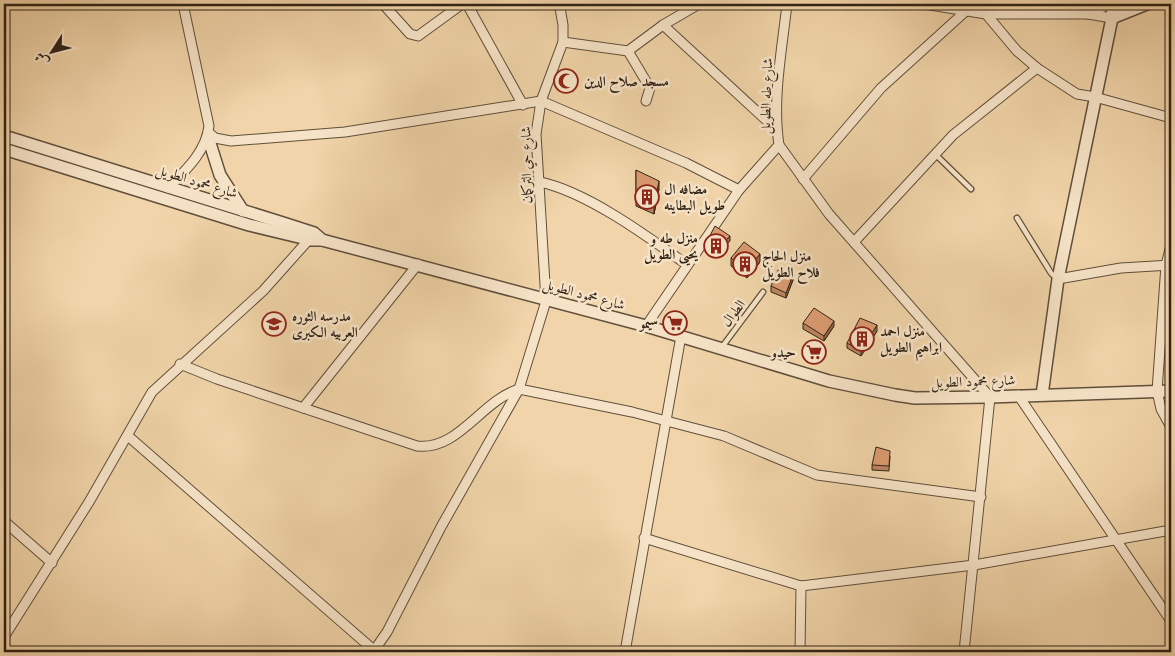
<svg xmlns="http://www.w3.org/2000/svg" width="1175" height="656" viewBox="0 0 1175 656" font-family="'Libre Caslon Text',Amiri,serif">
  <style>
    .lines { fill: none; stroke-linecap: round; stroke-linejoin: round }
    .service-casing { stroke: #604f3b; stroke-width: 7 }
    .minor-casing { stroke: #604f3b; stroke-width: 11 }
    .tertiary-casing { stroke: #604f3b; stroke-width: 14 }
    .service { stroke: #f6e3c7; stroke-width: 4.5 }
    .minor { stroke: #f6e3c7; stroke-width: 9 }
    .tertiary { stroke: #f6e3c7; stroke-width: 11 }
    .wall { fill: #bd8561; stroke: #302316 }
    .shaded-wall { fill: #9a6c4f; stroke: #302316 }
    .building { fill: #dc9b71; stroke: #302316 }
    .labels { text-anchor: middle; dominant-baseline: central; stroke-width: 5; stroke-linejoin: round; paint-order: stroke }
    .poi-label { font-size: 14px; font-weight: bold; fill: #302316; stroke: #f6e3c7; text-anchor: start }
    .street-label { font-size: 14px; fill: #302316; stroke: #f6e3c7 }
  </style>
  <rect width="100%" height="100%" fill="#f1d4a9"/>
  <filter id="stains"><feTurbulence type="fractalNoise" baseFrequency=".004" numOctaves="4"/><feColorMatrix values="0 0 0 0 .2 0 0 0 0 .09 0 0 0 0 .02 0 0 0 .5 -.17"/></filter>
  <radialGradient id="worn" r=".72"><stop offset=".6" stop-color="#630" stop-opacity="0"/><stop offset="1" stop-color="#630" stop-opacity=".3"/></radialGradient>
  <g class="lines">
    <g class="service-casing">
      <g id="service">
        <path d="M935,154L971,189"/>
        <path d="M1017,218L1051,273L1057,279"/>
        <path d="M722,347L763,292"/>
      </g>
    </g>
    <g class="minor-casing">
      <g id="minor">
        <path d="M383,4L410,34L418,36L462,4"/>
        <path d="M467,4L523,105"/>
        <path d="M924,4L986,14H1088L1112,18"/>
        <path d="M986,14L1017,51L1037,68L1077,94L1095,97L1171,118"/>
        <path d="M1088,14L1110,4"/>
        <path d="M663,25L777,130"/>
        <path d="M563,42L628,51L663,25L699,4"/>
        <path d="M628,51L650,88L646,101"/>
        <path d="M208,132L215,138L231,141L345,132L541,101L686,163L739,190"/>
        <path d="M779,145L829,214L990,397L964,652"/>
        <path d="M803,179L881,88L967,10"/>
        <path d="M540,182C587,192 647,236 686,264"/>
        <path d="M168,188C185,171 206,152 209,126L183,4"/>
        <path d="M854,242L953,135L1037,68"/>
        <path d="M1171,245L1166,265L1157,391L1161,409L1171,427"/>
        <path d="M1058,279L1121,268L1171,265"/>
        <path d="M646,326L739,190L779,145C772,99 782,50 787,4"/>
        <path d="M180,364L217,379L417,446C458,451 481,401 519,389L632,412L724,436L817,475L981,497"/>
        <path d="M1018,395L1171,621"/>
        <path d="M303,408L418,264"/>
        <path d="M128,436L376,652"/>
        <path d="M4,521L52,563"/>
        <path d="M644,538L801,586L974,565L1171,530"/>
        <path d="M4,637L89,502L152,392L263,291L313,235"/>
        <path d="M373,652L387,632L441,527L519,389L546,301L536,134L541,101L563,42V25L560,8L556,4"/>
        <path d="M625,652L681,336"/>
        <path d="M800,652L801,586"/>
      </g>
    </g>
    <g class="tertiary-casing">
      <g id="tertiary">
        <path d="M1112,18L1147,4"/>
        <path d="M4,136L283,223L314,233L322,240L646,326L829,381L895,395L915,398L990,397L1171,391"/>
        <path d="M208,137L220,175L243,211"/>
        <path d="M4,149L249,225L311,240H322"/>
        <path d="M1042,395L1058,279L1112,18L1113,4"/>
      </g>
    </g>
    <use href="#service" class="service"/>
    <use href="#minor" class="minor"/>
    <use href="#tertiary" class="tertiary"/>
  </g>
  <g class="wall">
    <path d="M636,170L659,189L654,214L636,206Z"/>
    <path d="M730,241L713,258L705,251V245Z"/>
    <path d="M731,258L760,262L747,278L731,266Z"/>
    <path d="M793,280L786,298L771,292V286Z"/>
    <path d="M803,323L834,326L824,341L803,329Z"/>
    <path d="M877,331L861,356L847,348V343Z"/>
    <path d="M890,456L889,471L872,470V465Z"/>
  </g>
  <g class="shaded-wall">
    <path d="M659,181V189L654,214V207Z"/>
    <path d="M730,236V241L713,258V253Z"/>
    <path d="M760,254V262L747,278V270Z"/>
    <path d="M793,275V280L786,298V293Z"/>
    <path d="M834,321V326L824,341V336Z"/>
    <path d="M877,325V331L861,356V351Z"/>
  </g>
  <g class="building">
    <path d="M636,170L659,181L654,207L636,198Z"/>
    <path d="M715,226L730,236L713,253L705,245Z"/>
    <path d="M744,242L760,254L747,270L731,258Z"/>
    <path d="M778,270L793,275L786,293L771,286Z"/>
    <path d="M814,308L834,321L824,336L803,323Z"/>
    <path d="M860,318L877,325L861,351L847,343Z"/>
    <path d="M876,447L890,451L889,466L872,465Z"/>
  </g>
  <defs>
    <g id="mosque-ring" transform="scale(1.25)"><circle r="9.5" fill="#f6e3c7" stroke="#8f2418" stroke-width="1.5"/><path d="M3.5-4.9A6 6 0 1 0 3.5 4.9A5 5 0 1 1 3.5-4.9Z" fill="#8f2418"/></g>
    <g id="building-ring" transform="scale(1.25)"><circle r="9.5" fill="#f6e3c7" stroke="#8f2418" stroke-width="1.5"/><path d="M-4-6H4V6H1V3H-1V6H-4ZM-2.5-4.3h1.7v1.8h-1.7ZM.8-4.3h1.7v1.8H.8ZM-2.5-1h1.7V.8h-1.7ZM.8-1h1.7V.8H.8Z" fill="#8f2418"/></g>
    <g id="supermarket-ring" transform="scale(1.25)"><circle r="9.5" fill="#f6e3c7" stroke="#8f2418" stroke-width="1.5"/><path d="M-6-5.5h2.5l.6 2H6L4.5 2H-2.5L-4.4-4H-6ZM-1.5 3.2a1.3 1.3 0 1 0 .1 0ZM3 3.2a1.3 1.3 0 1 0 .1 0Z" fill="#8f2418"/></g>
    <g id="school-ring" transform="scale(1.25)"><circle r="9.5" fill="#f6e3c7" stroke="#8f2418" stroke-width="1.5"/><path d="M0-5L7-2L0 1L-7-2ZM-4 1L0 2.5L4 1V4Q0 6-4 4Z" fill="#8f2418"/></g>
  </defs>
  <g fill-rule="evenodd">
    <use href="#mosque-ring" x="566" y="81"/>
    <use href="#building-ring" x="647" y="197"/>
    <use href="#building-ring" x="716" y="246"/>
    <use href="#building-ring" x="745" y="264"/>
    <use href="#supermarket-ring" x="675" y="323"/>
    <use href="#school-ring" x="274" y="324"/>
    <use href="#building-ring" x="862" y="339"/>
    <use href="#supermarket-ring" x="814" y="352"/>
  </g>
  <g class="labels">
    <g class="poi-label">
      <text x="584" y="81">مسجد صلاح الدين</text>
      <text x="664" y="189">مضافه ال<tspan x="664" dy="16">طويل البطاينه</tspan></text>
      <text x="698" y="238" text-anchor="end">منزل طه و<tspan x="698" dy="16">يحيى الطويل</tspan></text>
      <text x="762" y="256">منزل الحاج<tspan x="762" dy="16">فلاح الطويل</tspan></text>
      <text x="292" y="316">مدرسه الثوره<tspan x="292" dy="16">العربيه الكبرى</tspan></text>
      <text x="658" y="323" text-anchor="end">سيمو</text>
      <text x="880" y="331">منزل احمد<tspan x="880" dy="16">ابراهيم الطويل</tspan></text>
      <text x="796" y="352" text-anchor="end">حيدو</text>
    </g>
    <g class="street-label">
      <text transform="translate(766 96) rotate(-88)">شارع طه الطويل</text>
      <text transform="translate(526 165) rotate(-91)">شارع حي التركمان</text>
      <text transform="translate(197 181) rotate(17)">شارع محمود الطويل</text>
      <text transform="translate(584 294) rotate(15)">شارع محمود الطويل</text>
      <text transform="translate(733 313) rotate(-53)">الطوال</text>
      <text transform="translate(973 381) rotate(-2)">شارع محمود الطويل</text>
    </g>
  </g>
  <rect width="1175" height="656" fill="none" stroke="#f1d4a9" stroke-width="20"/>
  <rect x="5" y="5" width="1165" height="646" fill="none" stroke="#302316" stroke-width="2.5"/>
  <rect x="10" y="10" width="1155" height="636" fill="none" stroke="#302316"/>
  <g transform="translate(52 52) rotate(234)" stroke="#f6e3c7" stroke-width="4" paint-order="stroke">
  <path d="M0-4L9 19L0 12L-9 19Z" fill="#302316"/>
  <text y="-8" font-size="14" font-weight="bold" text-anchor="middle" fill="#302316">ش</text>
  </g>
  <rect width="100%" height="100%" filter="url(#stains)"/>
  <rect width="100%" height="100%" fill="url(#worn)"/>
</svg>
